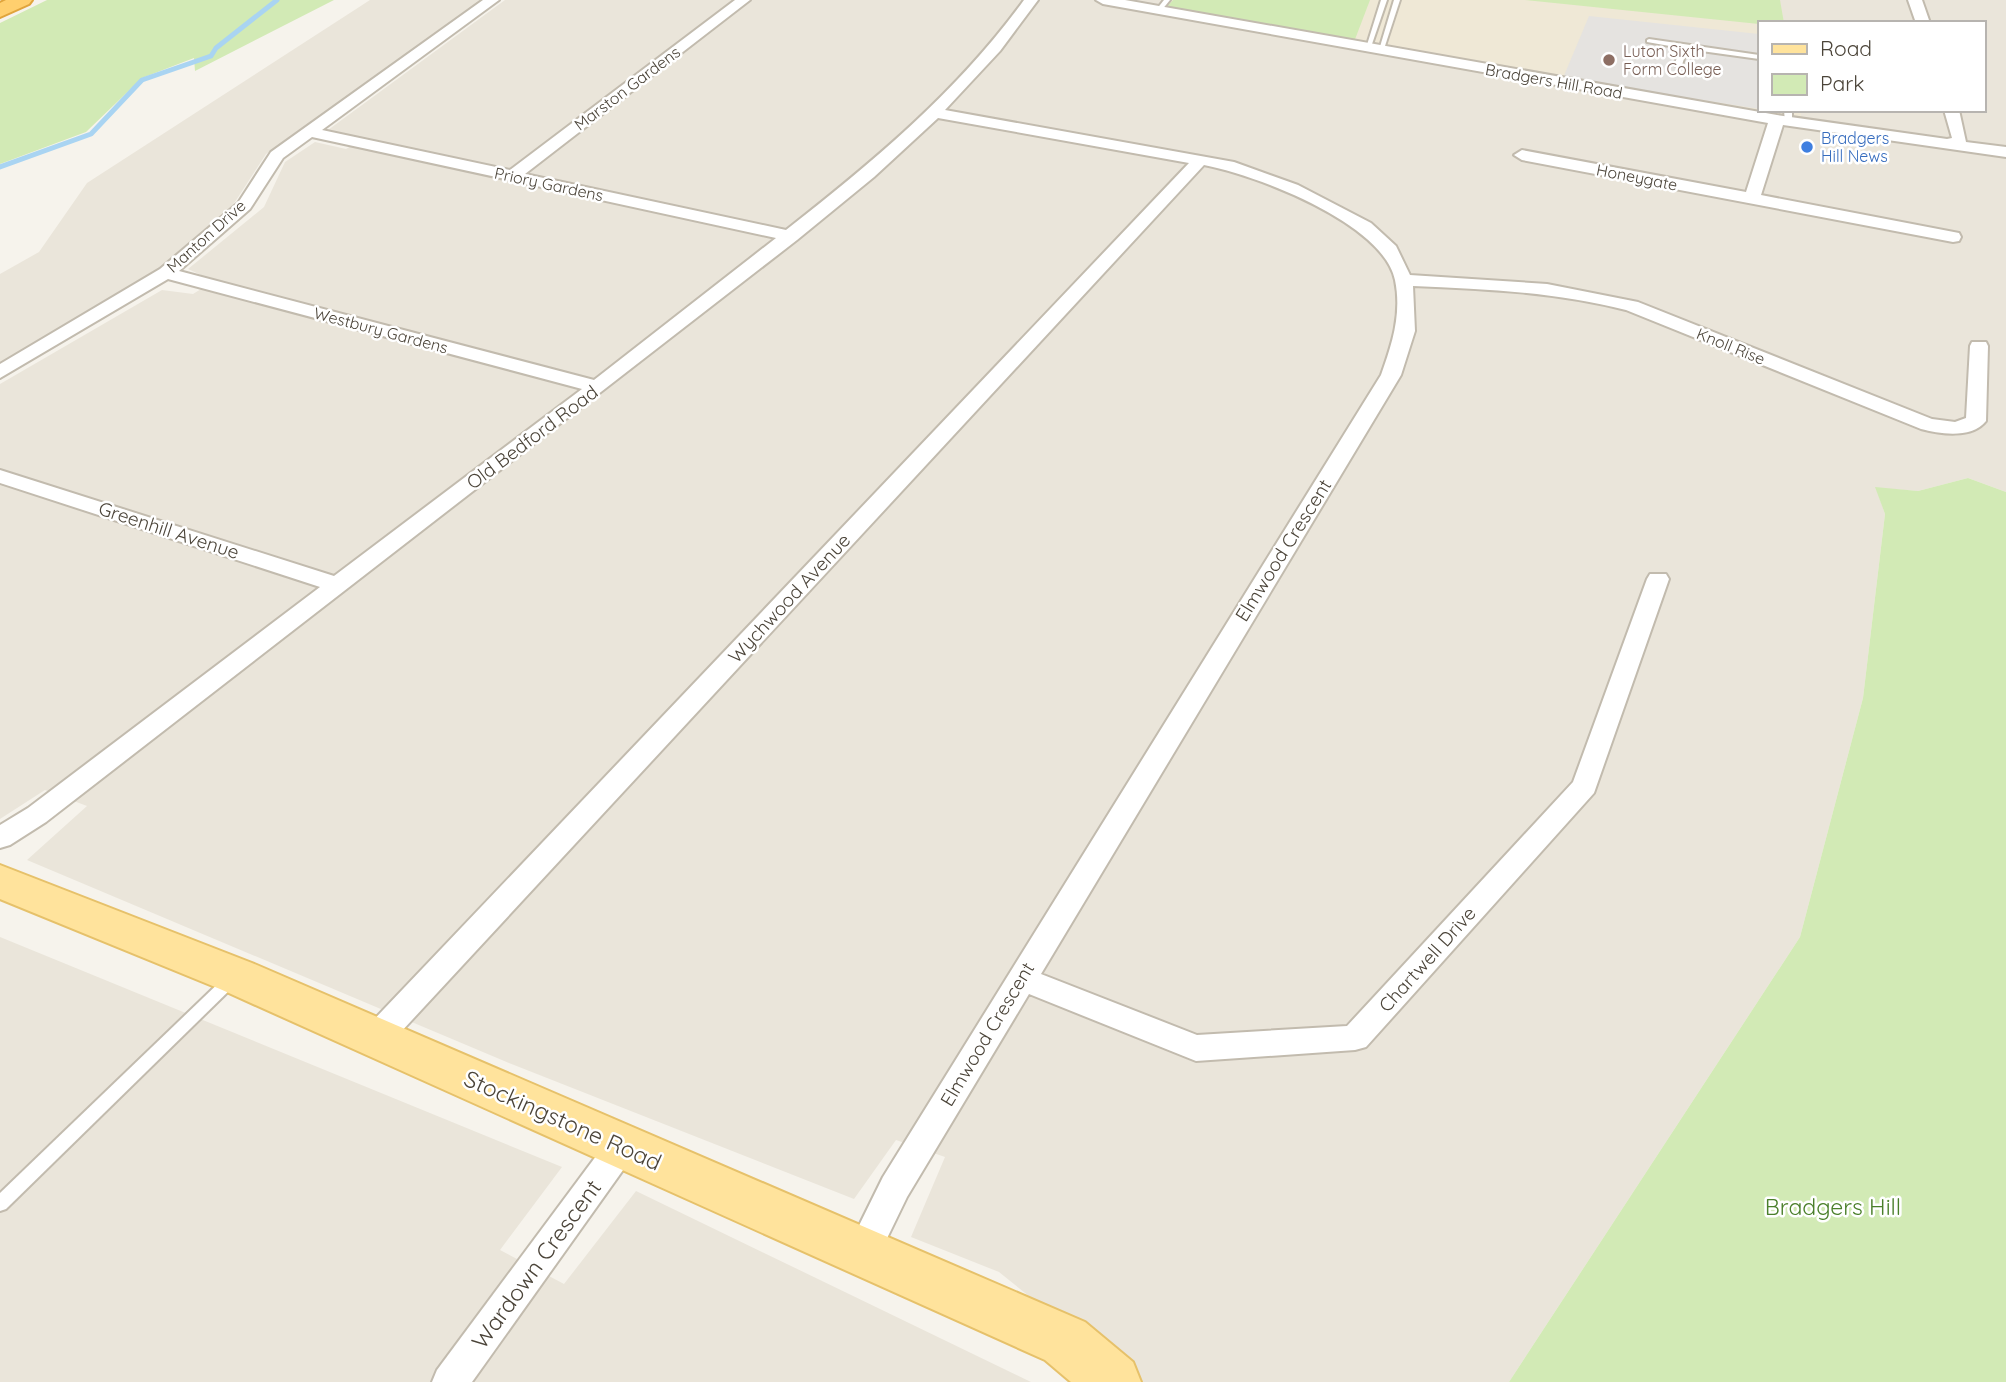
<svg xmlns="http://www.w3.org/2000/svg" width="2006" height="1382" viewBox="0 0 2006 1382" font-family="Quicksand,sans-serif">
  <style>
    .residential { fill: #eae5da; fill-rule: evenodd }
    .education { fill: #efe8d6 }
    .green { fill: #d2eab5 }
    .parking { fill: #e5e3e0 }
    .lines { fill: none; stroke-linecap: round; stroke-linejoin: round }
    .stream { stroke: #a9d4f2; stroke-width: 5 }
    .lane-casing { stroke: #c2bbae; stroke-width: 4 }
    .street-casing { stroke: #c2bbae; stroke-width: 4 }
    .primary-casing { stroke: #e6c16a; stroke-width: 4 }
    .highway-casing { stroke: #e0a43c; stroke-width: 4 }
    .lane { fill: #fff; fill-rule: evenodd }
    .street { fill: #fff; fill-rule: evenodd }
    .primary { fill: #ffe39c; fill-rule: evenodd }
    .highway { fill: #ffcf6e; fill-rule: evenodd }
    .education-dot { fill: #8d6e63; stroke: #fff; stroke-width: 2.5 }
    .shop-dot { fill: #3f7fe0; stroke: #fff; stroke-width: 2.5 }
    .labels { text-anchor: middle; dominant-baseline: central; stroke-width: 5; stroke-linejoin: round; paint-order: stroke }
    .far-education-label { font-size: 16px; fill: #785e54; stroke: #fff; text-anchor: start }
    .far-street-label { font-size: 16px; fill: #4b4439; stroke: #fff }
    .far-shop-label { font-size: 16px; fill: #366cbe; stroke: #fff; text-anchor: start }
    .street-label { font-size: 19px; fill: #4b4439; stroke: #fff }
    .near-street-label { font-size: 23px; fill: #4b4439; stroke: #fff }
    .near-park-label { font-size: 23px; fill: #4a7f2a; stroke: #fff }
  </style>
  <rect width="100%" height="100%" fill="#f6f3ec"/>
  <g class="residential">
    <path d="M370,0H482L266,154L233,205L153,273L0,363V274L39,252L87,183Z"/>
    <path d="M505,0H2006V492L1968,478L1918,491L1876,488L1885,514L1863,698L1800,937L1509,1382H1136L999,1272L911,1237L945,1157L896,1140L854,1199L509,1063L27,860L87,806L45,790L0,819V384L162,290L193,294L214,281L188,269L264,207L285,162L315,142L346,149L363,139L328,130ZM1759,23H1983V110H1759Z"/>
    <path d="M0,937L562,1167L500,1250L564,1284L636,1191L1031,1382H0Z"/>
  </g>
  <path class="education" d="M1166,0H1780L1784,23H1759V110H1800L1802,121L1166,8Z"/>
  <g class="green">
    <path d="M47,0H334L195,71L194,58L142,78L86,132L0,164V23Z"/>
    <path d="M1173,0H1370L1354,42L1166,8Z"/>
    <path d="M1525,0H1780L1784,23L1759,24Z"/>
    <path d="M1968,478L2006,492V1382H1509L1800,937L1863,698L1885,514L1875,487L1918,491Z"/>
  </g>
  <path class="parking" d="M1589,16L1759,34V109L1563,78Z"/>
  <g class="lines">
    <path class="stream" d="M0,167L91,134L142,80L211,56L216,48L277,0"/>
    <g class="lane-casing">
      <g id="lane">
        <path d="M1164,0H1170L1161,11H1157L1156,10Z"/>
        <path d="M1381,0H1387L1371,47L1366,48Z"/>
        <path d="M1394,0H1400L1384,49L1379,50Z"/>
        <path d="M1649,39L1759,55V59L1687,49L1682,65L1678,67L1674,65L1681,48L1647,42V40Z"/>
        <path d="M1784,110H1792V124L1785,122Z"/>
        <path d="M233,972L238,974L240,978L238,982L6,1209L0,1211V1193L228,974Z"/>
      </g>
    </g>
    <g class="street-casing">
      <g id="street">
        <path d="M483,0H499L322,130L510,170L735,0H750L525,174L786,230C874,161 958,91 1024,0H1038L1000,51L945,110L1234,162L1298,185L1371,223L1396,246L1410,275L1547,284L1638,302L1932,419L1955,422L1966,418L1970,346L1972,342H1986L1988,346L1986,421C1972,439 1940,434 1921,429L1626,310C1556,292 1485,289 1413,286L1415,331L1401,375L1041,974L1197,1035L1347,1026L1573,782L1647,579L1650,574H1666L1669,579L1594,793L1366,1047L1355,1050L1196,1061L1029,994L907,1197L875,1263L863,1268L851,1263L846,1252L883,1177L1381,375C1392,344 1402,314 1395,280C1383,223 1256,175 1204,165L387,1047L376,1050L365,1047L361,1038L365,1029L1189,163L938,118L874,177L797,240L46,822L10,845L0,848V825L28,808L320,587L0,483V470L334,576L582,389L168,279L0,378V364L160,269L238,203L271,152ZM312,137L776,238L594,380L179,271L250,209L283,158Z"/>
        <path d="M1096,0H1125L1777,115L1947,139L1952,138L1944,110H1959L1966,142L2006,147V157L1783,125L1761,195L1959,233L1961,237L1959,241L1953,242L1522,160L1514,155L1522,150L1746,192L1768,123L1103,4Z"/>
        <path d="M1908,0H1922L1930,23H1916Z"/>
        <path d="M622,1132L633,1136L638,1146L633,1156L472,1382H432L437,1370L611,1136Z"/>
      </g>
    </g>
    <g class="primary-casing">
      <path id="primary" d="M0,865L252,963L1085,1322L1133,1362L1141,1382H1071L1045,1360L220,989L0,899Z"/>
    </g>
    <g class="highway-casing">
      <path id="highway" d="M6,0H32L29,4L0,17V3Z"/>
    </g>
    <use href="#lane" class="lane"/>
    <use href="#street" class="street"/>
    <use href="#primary" class="primary"/>
    <use href="#highway" class="highway"/>
  </g>
  <circle class="education-dot" cx="1609" cy="60" r="7"/>
  <circle class="shop-dot" cx="1807" cy="147" r="7"/>
  <g class="labels">
    <g class="far-education-label">
      <text x="1623" y="51">Luton Sixth<tspan x="1623" dy="18">Form College</tspan></text>
    </g>
    <g class="far-street-label">
      <text transform="translate(1554 81) rotate(10)">Bradgers Hill Road</text>
      <text transform="translate(627 88) rotate(-37)">Marston Gardens</text>
      <text transform="translate(1637 177) rotate(11)">Honeygate</text>
      <text transform="translate(549 184) rotate(12)">Priory Gardens</text>
      <text transform="translate(206 236) rotate(-42)">Manton Drive</text>
      <text transform="translate(381 330) rotate(15)">Westbury Gardens</text>
      <text transform="translate(1731 346) rotate(22)">Knoll Rise</text>
    </g>
    <g class="far-shop-label">
      <text x="1821" y="138">Bradgers<tspan x="1821" dy="18">Hill News</tspan></text>
    </g>
    <g class="street-label">
      <text transform="translate(532 437) rotate(-37)">Old Bedford Road</text>
      <text transform="translate(169 530) rotate(18)">Greenhill Avenue</text>
      <text transform="translate(1283 550) rotate(-58)">Elmwood Crescent</text>
      <text transform="translate(789 598) rotate(-47)">Wychwood Avenue</text>
      <text transform="translate(1427 959) rotate(-48)">Chartwell Drive</text>
      <text transform="translate(987 1034) rotate(-59)">Elmwood Crescent</text>
    </g>
    <g class="near-street-label">
      <text transform="translate(563 1120) rotate(24)">Stockingstone Road</text>
      <text transform="translate(536 1264) rotate(-54)">Wardown Crescent</text>
    </g>
    <g class="near-park-label">
      <text x="1833" y="1206">Bradgers Hill</text>
    </g>
  </g>
  <rect x="1758" y="21" width="228" height="91" fill="#ffffff" stroke="#b7b4b0" stroke-width="2"/>
  <rect x="1772" y="44" width="35" height="10" fill="#ffe39c" stroke="#b7b4b0" stroke-width="2"/>
  <text x="1820" y="56" font-size="21" fill="#4b4439">Road</text>
  <rect x="1772" y="74" width="35" height="21" fill="#d2eab5" stroke="#b7b4b0" stroke-width="2"/>
  <text x="1820" y="91" font-size="21" fill="#4b4439">Park</text>
</svg>
